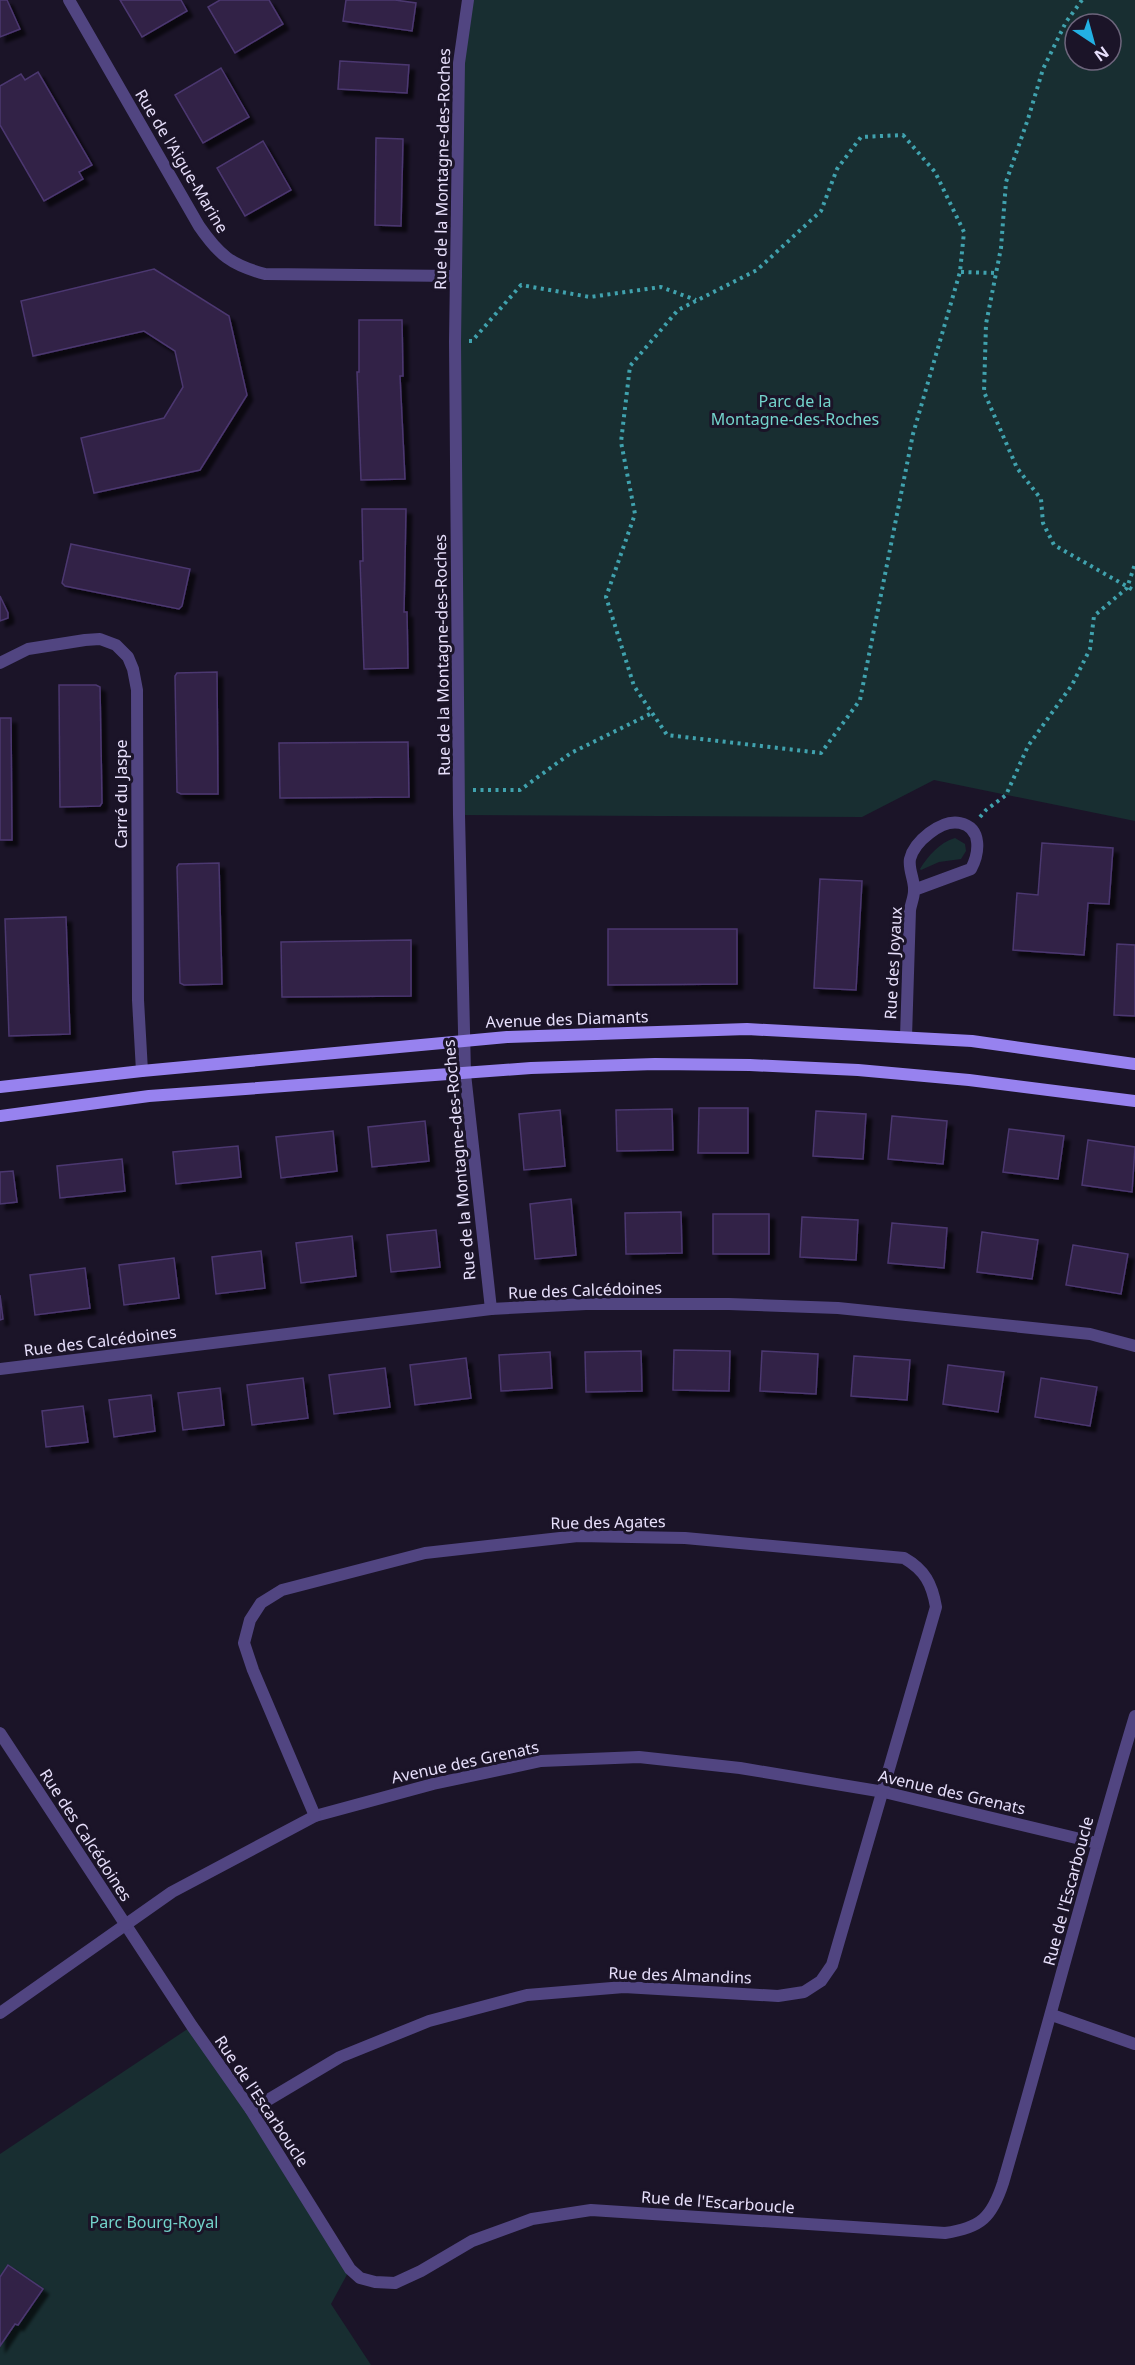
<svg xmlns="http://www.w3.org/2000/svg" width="1135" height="2365" viewBox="0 0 1135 2365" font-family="'Noto Sans',sans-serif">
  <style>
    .green { fill: #182e31; fill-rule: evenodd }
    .building { fill: #302247; stroke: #4c3770; stroke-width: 1.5; filter: url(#shadow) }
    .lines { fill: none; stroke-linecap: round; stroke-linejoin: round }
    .path { stroke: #40a2ae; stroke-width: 4; stroke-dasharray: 3 4.5; stroke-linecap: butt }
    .street { stroke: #514581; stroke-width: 12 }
    .secondary { stroke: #9782ef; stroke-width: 12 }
    .labels { text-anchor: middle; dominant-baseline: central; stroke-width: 6; stroke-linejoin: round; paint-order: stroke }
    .street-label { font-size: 16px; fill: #e7dffb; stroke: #1b1428 }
    .park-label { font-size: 16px; fill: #73d3cb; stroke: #1b1428 }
  </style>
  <defs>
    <filter id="shadow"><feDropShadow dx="5.5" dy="5.5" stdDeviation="1.5" flood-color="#0009"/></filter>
  </defs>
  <rect width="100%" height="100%" fill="#1b1428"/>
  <g class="green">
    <path d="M468,0H1135V821L934,780L862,817L459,815V63ZM1075,24H1111V60H1075Z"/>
    <path d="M955,838L965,844L966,851L961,859L939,862L921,870L920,869C928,856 940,842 955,838Z"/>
    <path d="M192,2026L350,2269L331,2304L371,2365H0V2154Z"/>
  </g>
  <g class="building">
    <path d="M0,0H7L20,29L0,37Z"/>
    <path d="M120,0H181L187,11L142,37Z"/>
    <path d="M220,0H269L283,24L235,53L208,7Z"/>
    <path d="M346,0H395L416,3L412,31L343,21Z"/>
    <path d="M340,61L409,65L407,93L338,89Z"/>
    <path d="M221,68L249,117L203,143L175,95Z"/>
    <path d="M38,72L92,165L79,172L83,179L44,201L0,125V86L21,74L25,80Z"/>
    <path d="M376,138L403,139L401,226L375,225Z"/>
    <path d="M263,141L291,190L245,216L217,168Z"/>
    <path d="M154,269L229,316L247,395L200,470L94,493L81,438L164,418L183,387L175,351L144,331L33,356L21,301Z"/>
    <path d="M359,320H402L403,376H400L405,479L361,480L357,372H359Z"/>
    <path d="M362,509H406L404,612H407L408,668L364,669L360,561H363Z"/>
    <path d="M71,544L190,569L182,606L179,609L65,586L62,583Z"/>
    <path d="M0,596L8,613V618L0,621Z"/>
    <path d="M217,672L218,794H181L177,792L175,676L177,673Z"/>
    <path d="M59,685H96L100,687L102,803L100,806L60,807Z"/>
    <path d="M0,718H11L12,840H0Z"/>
    <path d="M408,742L409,797L280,798L279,743Z"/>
    <path d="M1042,843L1113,848L1109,904L1088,903L1084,955L1013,950L1017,893L1038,895Z"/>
    <path d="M219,863L222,984L184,985L180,983L177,867L179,864Z"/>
    <path d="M820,879L862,881L856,990L814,988Z"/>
    <path d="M66,917L70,1034L9,1036L5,919Z"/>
    <path d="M608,929H737V984L608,985Z"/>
    <path d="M411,940V996L282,997L281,942Z"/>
    <path d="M1117,944L1135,945V1016L1114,1015Z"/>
    <path d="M699,1108H748V1153H698Z"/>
    <path d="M672,1109L673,1150L617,1151L616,1110Z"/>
    <path d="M560,1110L565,1166L524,1170L519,1114Z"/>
    <path d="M816,1111L866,1114L863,1159L813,1156Z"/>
    <path d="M892,1116L947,1121L943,1164L888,1159Z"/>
    <path d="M425,1121L429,1161L372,1167L368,1127Z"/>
    <path d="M1009,1129L1064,1136L1058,1179L1003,1172Z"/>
    <path d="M333,1131L337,1171L281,1178L276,1137Z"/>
    <path d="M1088,1140L1135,1147L1132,1192L1082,1185Z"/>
    <path d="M238,1146L241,1177L176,1184L173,1152Z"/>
    <path d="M122,1159L125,1191L60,1198L57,1166Z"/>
    <path d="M13,1171L17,1202L0,1204V1172Z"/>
    <path d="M571,1199L576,1255L535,1259L530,1204Z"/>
    <path d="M681,1212L682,1253L626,1254L625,1213Z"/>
    <rect x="713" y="1214" width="56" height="40"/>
    <path d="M802,1217L858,1220L856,1260L800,1257Z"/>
    <path d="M892,1223L947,1228L944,1268L888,1263Z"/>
    <path d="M436,1230L440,1267L391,1272L387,1235Z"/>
    <path d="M982,1232L1038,1240L1032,1279L977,1272Z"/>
    <path d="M352,1236L356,1276L301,1283L296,1243Z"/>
    <path d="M1073,1245L1128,1254L1121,1294L1066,1285Z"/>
    <path d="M261,1251L265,1288L216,1294L212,1257Z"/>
    <path d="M174,1258L179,1298L124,1305L119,1265Z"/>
    <path d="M85,1268L90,1308L35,1315L30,1275Z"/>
    <path d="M0,1295L3,1319L0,1320Z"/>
    <path d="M674,1350L730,1351L729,1391L673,1390Z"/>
    <path d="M641,1351L642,1391L586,1392L585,1352Z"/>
    <path d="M762,1351L818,1354L816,1394L760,1391Z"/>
    <path d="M550,1352L552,1388L501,1391L499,1355Z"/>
    <path d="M854,1356L910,1360L907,1400L851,1396Z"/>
    <path d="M466,1358L471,1398L415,1405L410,1365Z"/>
    <path d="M948,1365L1004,1372L998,1412L943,1404Z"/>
    <path d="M385,1368L390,1407L334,1414L329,1375Z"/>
    <path d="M303,1378L308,1418L252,1425L247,1385Z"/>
    <path d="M1041,1378L1097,1387L1090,1426L1035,1417Z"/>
    <path d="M220,1388L224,1425L183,1430L178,1393Z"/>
    <path d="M151,1395L155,1431L114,1437L109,1400Z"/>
    <path d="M83,1406L88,1442L46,1447L42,1411Z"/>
    <path d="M8,2265L43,2289L18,2325L15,2324L0,2346V2277Z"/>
  </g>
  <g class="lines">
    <g class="path">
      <path d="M1082,0L1066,22L1043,69L1028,119L1006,182L1001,248L986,324L984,392L1017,468L1041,499L1043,523L1054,545L1135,591"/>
      <path d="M903,135L935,172L964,232L960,272L913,434L860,700L821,753L667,735L634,686L606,597L635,514L621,442L630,366L678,310L757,270L821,211L837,169L861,137Z"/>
      <path d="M961,272L996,273"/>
      <path d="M469,341H472L521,285L590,297L661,287L696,300"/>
      <path d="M473,790H520L571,753L652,713"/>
      <path d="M980,817L986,810L1006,795L1028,746L1072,685L1090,649L1094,616L1127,588L1135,564"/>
    </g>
    <g class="street">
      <path d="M69,0L199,226C219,255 231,265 265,274L456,276"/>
      <path d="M468,0L459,63L455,342L459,815L465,1074L491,1309"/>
      <path d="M0,663L28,649L85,640L100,639L116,645L128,657L133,669L137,690L138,1000L142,1071"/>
      <path d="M906,1037L910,910C911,904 914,897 914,891C915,881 908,869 910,859C914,842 941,819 960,823C983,828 979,854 971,869L914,890"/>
      <path d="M0,1369L491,1309L586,1304H729L838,1308L1090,1334L1135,1346"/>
      <path d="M0,1733L192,2026L251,2110L350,2269L360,2278L375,2282L395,2283L421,2271L472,2241L532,2219L591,2210L945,2233C981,2228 992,2217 1003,2183C1048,2028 1088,1871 1135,1716"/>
      <path d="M0,2013L172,1892L315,1816L433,1784L541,1761L639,1757L740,1768L884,1792L1097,1843"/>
      <path d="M1052,2015L1135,2044"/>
      <path d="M251,2110L340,2057L429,2021L527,1995L624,1987L778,1996L804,1992L821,1981L832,1965L936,1607C932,1584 925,1570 904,1558L685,1538L578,1536L425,1553L282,1590L261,1603L250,1620L244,1643L253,1670L315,1816"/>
    </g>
    <g class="secondary">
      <path d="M0,1087L142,1071L507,1037L747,1029L972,1041L1135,1064"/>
      <path d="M0,1116L149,1096L531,1068L655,1064L750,1065L858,1070L969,1080L1135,1101"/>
    </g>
  </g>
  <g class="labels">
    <g class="street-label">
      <text transform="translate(182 161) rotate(59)">Rue de l'Aigue-Marine</text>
      <text transform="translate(442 169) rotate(-89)">Rue de la Montagne-des-Roches</text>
      <text transform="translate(442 655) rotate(-91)">Rue de la Montagne-des-Roches</text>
      <text transform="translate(121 794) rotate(-90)">Carré du Jaspe</text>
      <text transform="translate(893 963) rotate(-87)">Rue des Joyaux</text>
      <text transform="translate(567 1019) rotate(-2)">Avenue des Diamants</text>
      <text transform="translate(459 1160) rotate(-95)">Rue de la Montagne-des-Roches</text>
      <text transform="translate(585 1290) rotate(-2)">Rue des Calcédoines</text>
      <text transform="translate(100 1341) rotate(-7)">Rue des Calcédoines</text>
      <text transform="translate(608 1522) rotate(-1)">Rue des Agates</text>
      <text transform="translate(465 1762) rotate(-12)">Avenue des Grenats</text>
      <text transform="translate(952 1792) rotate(13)">Avenue des Grenats</text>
      <text transform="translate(86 1835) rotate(57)">Rue des Calcédoines</text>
      <text transform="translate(1068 1891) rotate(-75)">Rue de l'Escarboucle</text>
      <text transform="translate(680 1975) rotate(2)">Rue des Almandins</text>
      <text transform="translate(262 2101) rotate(56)">Rue de l'Escarboucle</text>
      <text transform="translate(718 2202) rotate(4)">Rue de l'Escarboucle</text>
    </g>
    <g class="park-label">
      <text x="795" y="401">Parc de la<tspan x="795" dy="18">Montagne-des-Roches</tspan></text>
      <text x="154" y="2222">Parc Bourg-Royal</text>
    </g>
  </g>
  <g transform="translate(1093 42) rotate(144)"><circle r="28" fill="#1b1428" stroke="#6d657c" stroke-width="1.5"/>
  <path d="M0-4.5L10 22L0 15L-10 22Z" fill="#23b0e3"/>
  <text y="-9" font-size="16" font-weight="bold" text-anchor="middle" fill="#e7dffb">N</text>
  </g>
</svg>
